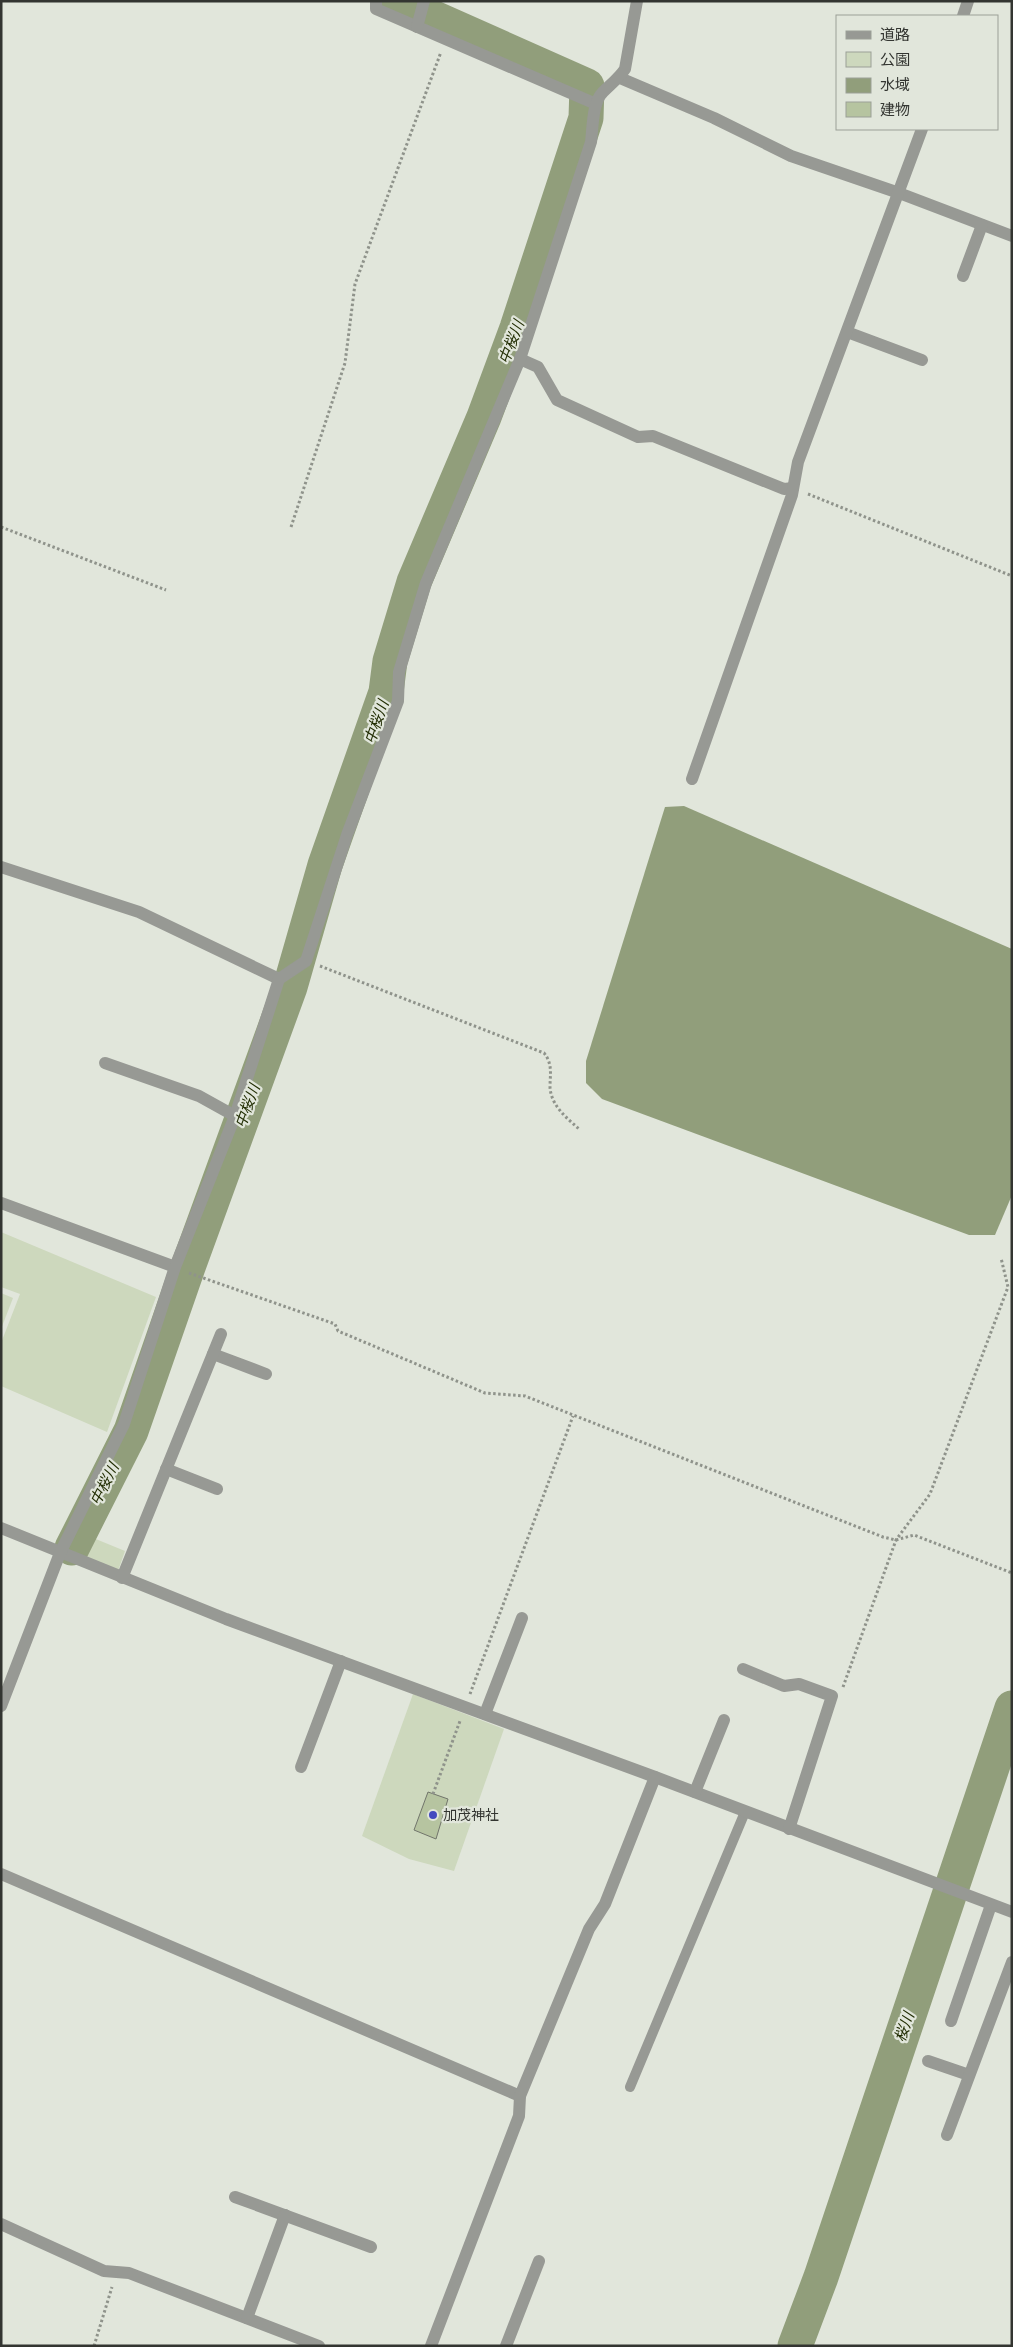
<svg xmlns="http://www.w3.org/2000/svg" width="1013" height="2347" viewBox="0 0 1013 2347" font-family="Helvetica,'Noto Sans JP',sans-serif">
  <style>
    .green { fill: #cdd8bd }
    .water { fill: #919e7b }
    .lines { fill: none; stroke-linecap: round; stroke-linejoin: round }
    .river { stroke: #919e7b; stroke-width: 35 }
    .building { fill: #b6c4a0; stroke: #71756b }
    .path { stroke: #8f938b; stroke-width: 3; stroke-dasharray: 2.5 2.5; stroke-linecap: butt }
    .lane { stroke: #979994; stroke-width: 10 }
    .street { stroke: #979994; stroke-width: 12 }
    .poi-dot { fill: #434abf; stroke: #e1e6db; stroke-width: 2 }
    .labels { text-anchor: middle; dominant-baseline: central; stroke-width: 4.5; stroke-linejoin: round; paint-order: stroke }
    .poi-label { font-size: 14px; fill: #333531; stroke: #e1e6db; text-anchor: start }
    .water-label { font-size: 15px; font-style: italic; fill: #222e04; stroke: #e1e6db }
  </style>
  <rect width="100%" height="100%" fill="#e1e6db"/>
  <g class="green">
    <path d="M1,1232L156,1297L107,1432L1,1386V1343L20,1294L1,1287Z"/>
    <path d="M1,1293L13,1298L1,1329Z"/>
    <path d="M86,1535L125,1551L118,1571L77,1554Z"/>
    <path d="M413,1694L504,1729L454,1871L409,1859L362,1836Z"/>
  </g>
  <path class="water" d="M684,806L1012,949V1195L995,1235H969L602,1099L586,1083V1061L665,807Z"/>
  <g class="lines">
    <g class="river">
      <path d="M72,1548L131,1431L188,1267L290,987L325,865L386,692L390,661L414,582L484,417L517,328L586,118L587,86L396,1"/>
      <path d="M795,2346L821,2277L1012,1708"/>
    </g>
  </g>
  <path class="building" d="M428,1792L448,1799L436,1839L414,1830Z"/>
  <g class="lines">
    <g class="path">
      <path d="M808,494L1012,576"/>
      <path d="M1,527L166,590"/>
      <path d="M291,527L345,363L355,284L441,52"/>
      <path d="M320,966L544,1053C553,1064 550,1075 550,1087C551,1106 567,1118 579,1129"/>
      <path d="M189,1273L335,1324L338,1331L485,1393L525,1396L883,1537L896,1540L914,1535L1012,1573"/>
      <path d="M843,1687L896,1540L930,1494L1008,1287L1001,1258"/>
      <path d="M470,1694L573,1416"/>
      <path d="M433,1794L460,1721"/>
      <path d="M94,2346L112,2287"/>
    </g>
    <path class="lane" d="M630,2087L745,1812"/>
    <g class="street">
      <path d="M376,1V9L596,104"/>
      <path d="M963,16L968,1"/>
      <path d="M417,27L424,1"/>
      <path d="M620,78L714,118L791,156L899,193L1012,236"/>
      <path d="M963,276L982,225"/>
      <path d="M847,332L922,360"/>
      <path d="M520,359L538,367L557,400L638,437L653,436L784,489L793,488"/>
      <path d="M692,779L792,495L798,462L922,129"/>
      <path d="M1,867L139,912L279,979"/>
      <path d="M105,1063L199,1096L235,1116"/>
      <path d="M1,1203L175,1267"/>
      <path d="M213,1354L266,1374"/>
      <path d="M166,1469L217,1489"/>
      <path d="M1,1528L226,1619L655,1777L1012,1912"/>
      <path d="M122,1578L221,1334"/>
      <path d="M743,1669L784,1686L799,1684L832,1696L789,1829"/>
      <path d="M1,1706L60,1553L124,1424L175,1267L235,1116L279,979L306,961L347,835L398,701L399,672L426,583L520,359L591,142C593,127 592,103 603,92C611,84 619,78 625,69L637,1"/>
      <path d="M485,1714L522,1618"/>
      <path d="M301,1767L341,1661"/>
      <path d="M695,1792L724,1720"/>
      <path d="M1,1874L520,2096"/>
      <path d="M951,2021L991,1905"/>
      <path d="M928,2061L969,2075"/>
      <path d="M947,2135L1012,1962"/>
      <path d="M235,2197L371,2247"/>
      <path d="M1,2224L104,2271L129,2273L319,2346"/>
      <path d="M247,2318L285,2215"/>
      <path d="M431,2346L519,2116L520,2096L589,1929L605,1904L655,1777"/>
      <path d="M506,2346L539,2261"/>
    </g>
  </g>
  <circle class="poi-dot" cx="433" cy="1815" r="5"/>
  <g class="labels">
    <g class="poi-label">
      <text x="443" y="1815">加茂神社</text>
    </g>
    <g class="water-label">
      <text transform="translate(511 342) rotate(-69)">中桜川</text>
      <text transform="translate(376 722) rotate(-71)">中桜川</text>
      <text transform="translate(247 1106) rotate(-70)">中桜川</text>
      <text transform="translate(104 1484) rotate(-63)">中桜川</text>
      <text transform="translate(904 2027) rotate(-71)">桜川</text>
    </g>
  </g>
  <rect width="1013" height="2347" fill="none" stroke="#333531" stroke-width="5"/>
  <rect x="836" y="15" width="162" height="115" fill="#e1e6db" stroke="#9b9f97"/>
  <rect x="846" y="31" width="25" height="8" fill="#979994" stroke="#9b9f97"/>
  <text x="880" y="40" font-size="15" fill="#333531">道路</text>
  <rect x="846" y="52" width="25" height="15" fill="#cdd8bd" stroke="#9b9f97"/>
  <text x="880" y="65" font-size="15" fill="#333531">公園</text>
  <rect x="846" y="78" width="25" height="15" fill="#919e7b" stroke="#9b9f97"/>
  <text x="880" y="90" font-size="15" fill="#333531">水域</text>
  <rect x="846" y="102" width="25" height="15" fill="#b6c4a0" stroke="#9b9f97"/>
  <text x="880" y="115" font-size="15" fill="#333531">建物</text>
</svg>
